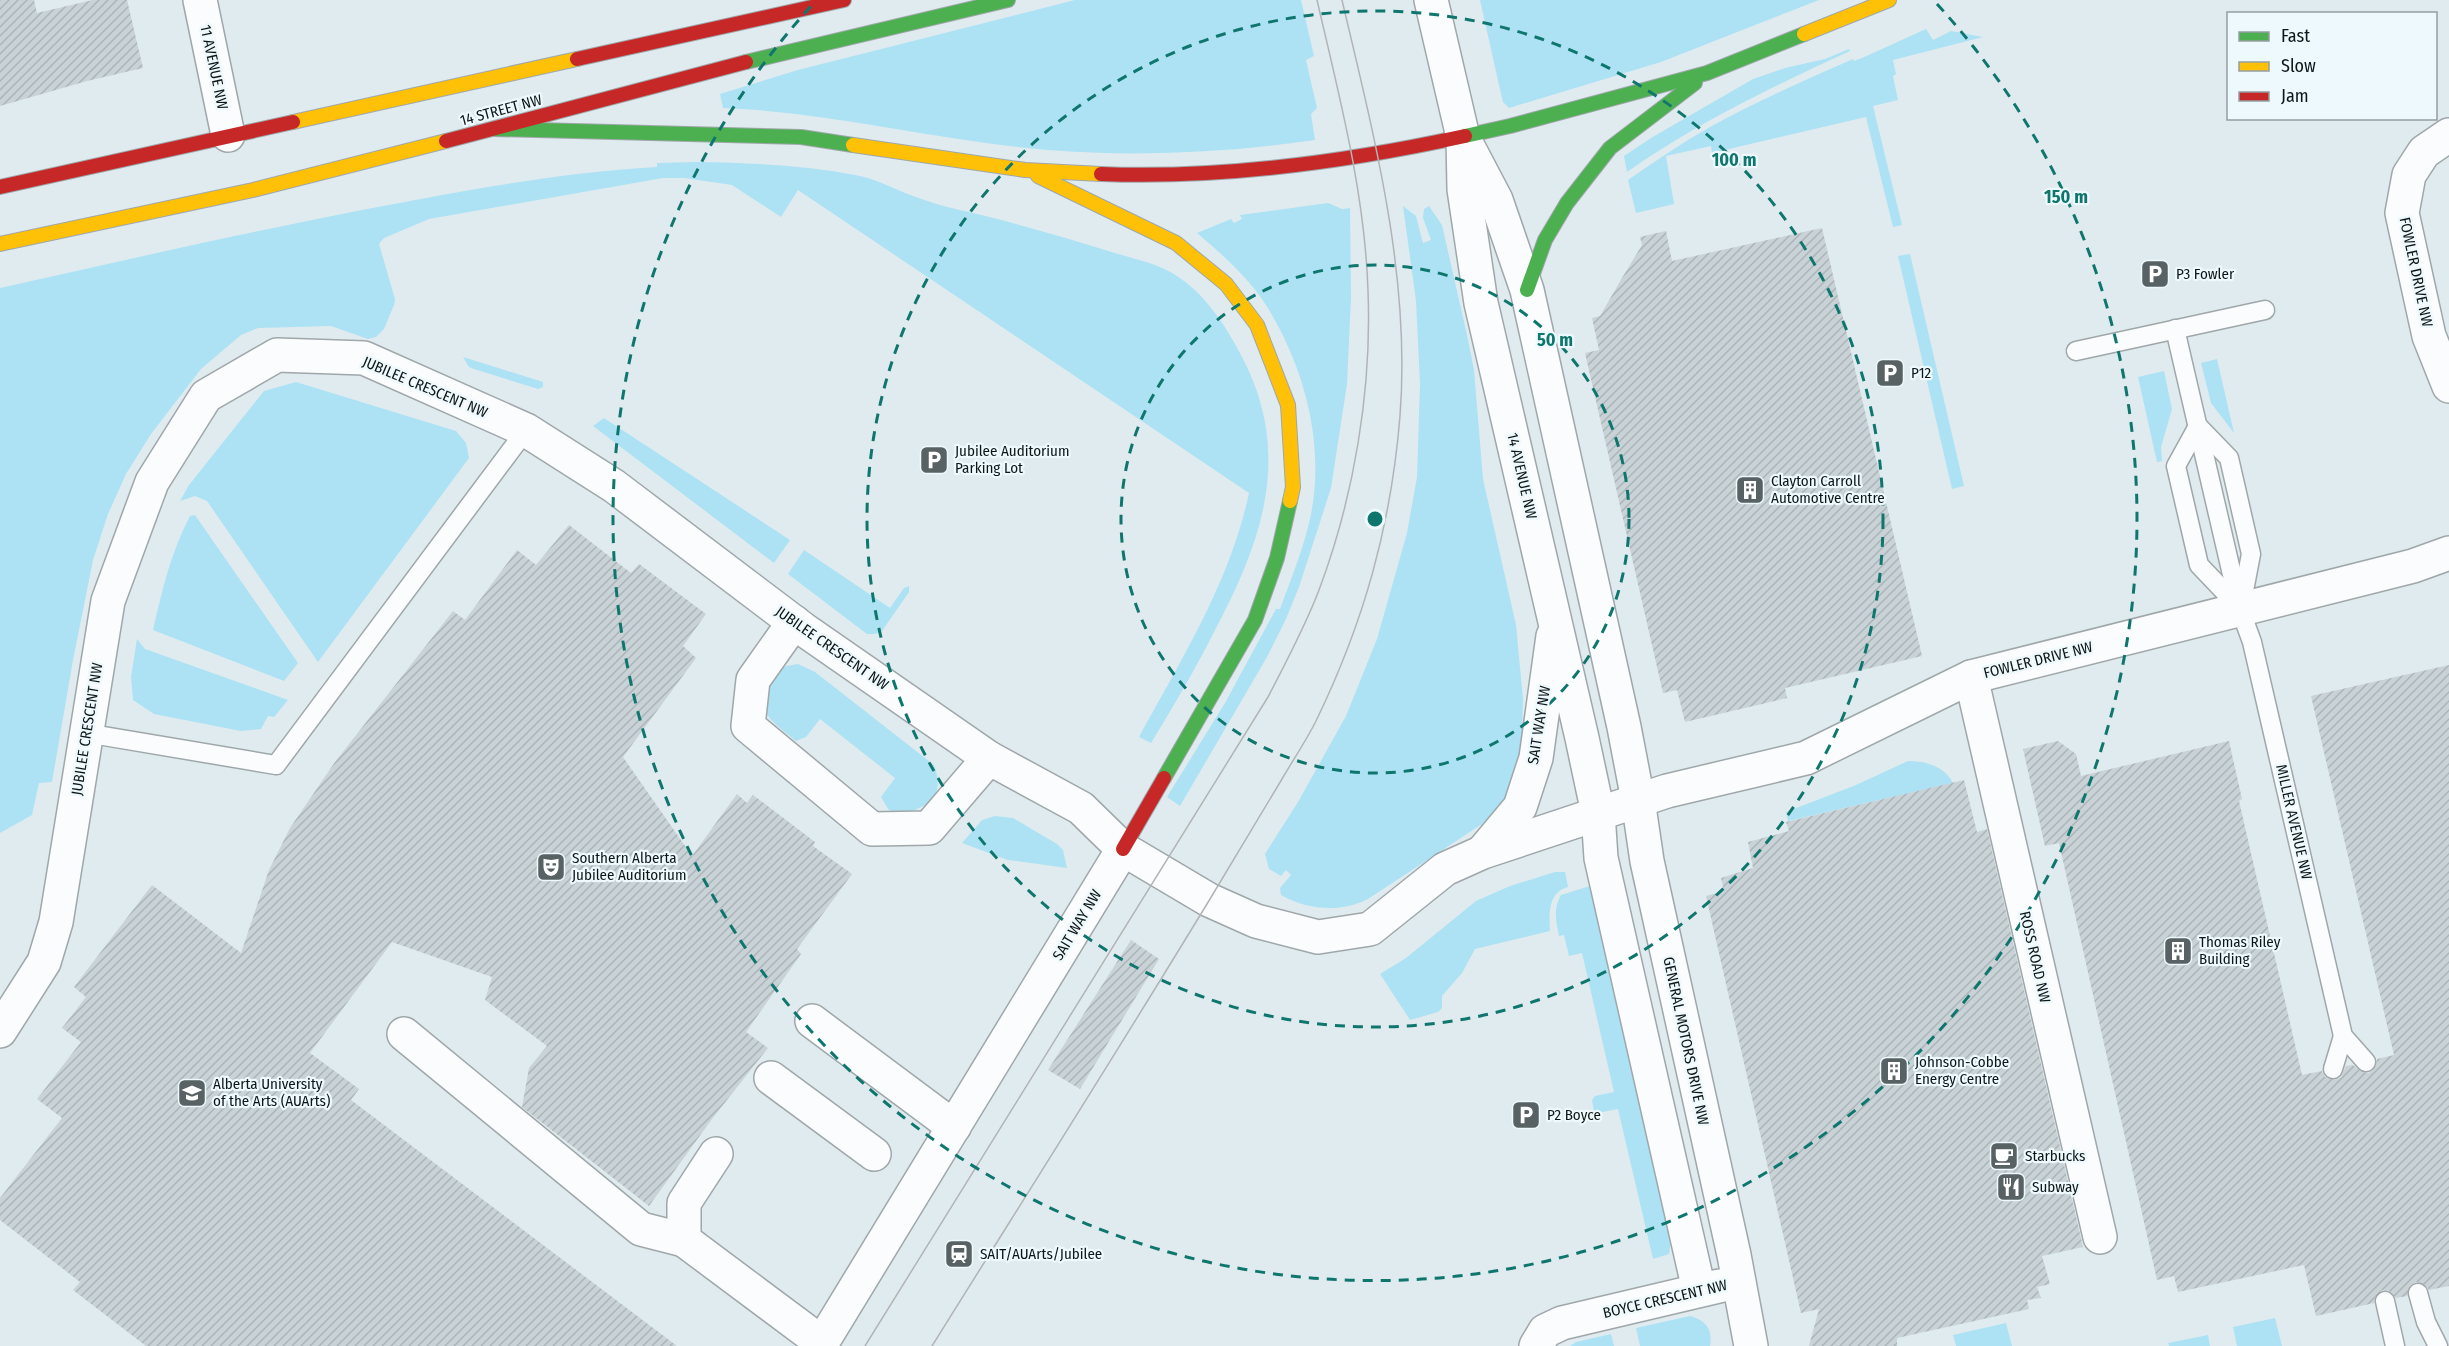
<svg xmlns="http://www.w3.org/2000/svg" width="2449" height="1346" viewBox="0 0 2449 1346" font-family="'Fira Sans Condensed',sans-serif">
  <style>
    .green { fill: #ace2f4 }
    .building { fill: url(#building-hatch) }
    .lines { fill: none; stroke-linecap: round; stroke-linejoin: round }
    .lane-casing { stroke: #9fa7aa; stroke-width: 21 }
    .street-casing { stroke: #9fa7aa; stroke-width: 36 }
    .fast-casing { stroke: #9fa7aa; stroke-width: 16 }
    .slow-casing { stroke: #9fa7aa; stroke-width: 16 }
    .jam-casing { stroke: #9fa7aa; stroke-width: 16 }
    .lane { stroke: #fafcfd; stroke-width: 18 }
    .street { stroke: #fafcfd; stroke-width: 33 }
    .fast { stroke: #4caf50; stroke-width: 14 }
    .slow { stroke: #ffc107; stroke-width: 14 }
    .jam { stroke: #c62828; stroke-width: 14 }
    .tram { stroke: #b1b4b5; stroke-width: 1.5 }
    .ring { fill: none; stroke: #0f766e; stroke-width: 3; stroke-dasharray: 10 8 }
    .labels { text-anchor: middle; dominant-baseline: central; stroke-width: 4.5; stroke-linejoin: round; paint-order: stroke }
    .street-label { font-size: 15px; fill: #0f1618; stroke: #edf9fd }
    .poi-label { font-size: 15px; fill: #0f1618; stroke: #edf9fd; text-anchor: start }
    .centre { fill: #0f766e; stroke: #edf9fd; stroke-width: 3 }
    .ring-label { font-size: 18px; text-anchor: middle; font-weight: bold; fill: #0f766e; stroke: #edf9fd; stroke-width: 4.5; stroke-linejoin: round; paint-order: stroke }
  </style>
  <defs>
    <pattern id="building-hatch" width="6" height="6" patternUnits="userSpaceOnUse" patternTransform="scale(1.5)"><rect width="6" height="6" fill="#c9d2d6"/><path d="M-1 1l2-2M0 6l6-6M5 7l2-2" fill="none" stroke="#abb4b7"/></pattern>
  </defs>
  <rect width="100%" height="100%" fill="#e0ebef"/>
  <g class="green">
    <path d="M1075,0H1301L1314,56L1306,60L1317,108L1311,114L1315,140C1226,153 1138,157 1048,150C938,141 832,112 723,108L720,94L798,70Z"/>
    <path d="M1480,0H1819L1661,62L1509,108L1503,102L1501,94Z"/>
    <path d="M1926,29L1933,40L1951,31L1983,37L1893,60L1896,74L1893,76L1898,100L1873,106L1902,225L1893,227L1866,117L1712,153L1711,146L1666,156L1674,204L1636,213L1628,180C1655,161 1682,143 1710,127C1756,102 1805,80 1853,59L1854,61L1862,58Z"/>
    <path d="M1849,49L1850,51C1772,87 1698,122 1627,172L1624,156L1651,138L1753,79L1785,68L1825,59Z"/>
    <path d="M697,162C749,163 803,165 855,175C874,178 894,189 913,196C934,204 955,209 977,214C1023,225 1069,239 1115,253C1135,259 1159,264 1177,276C1202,292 1222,320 1236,346C1295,448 1265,536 1214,632C1195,670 1173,707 1151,743L1139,737C1182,658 1230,582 1249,493L798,190L781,217L732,185L684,178H663L429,219L384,238L379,244L395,299L394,305L384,329L376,337L368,339L331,326L258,328L241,335L201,369L151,434L126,474L108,514L93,560L73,660L52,782L39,783L32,815L0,833V288C135,258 269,227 405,202C489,186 572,172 657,167V163Z"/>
    <path d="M1328,203L1342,209L1350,208L1351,298L1347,384L1331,488L1299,587L1286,619L1267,657L1180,806L1167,797L1225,703L1276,609H1280C1291,579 1303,550 1310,519C1326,446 1305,368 1266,305C1249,278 1222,254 1197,233L1231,219L1234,223L1242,219L1240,215Z"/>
    <path d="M1403,206L1416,216L1423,243L1431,240L1423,218L1424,209L1429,206L1442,225L1467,335L1474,370L1483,479L1516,625L1523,699L1521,761L1505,801L1497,812L1482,824L1368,899C1341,913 1307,910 1281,895L1280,888L1291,875L1286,870L1281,876L1269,869L1265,854L1298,802L1346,716L1377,639L1407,533L1417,477L1420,384L1416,301Z"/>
    <path d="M1910,254L1964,486L1952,489L1898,256Z"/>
    <path d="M463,357L543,382V387L538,389L474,369L469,367Z"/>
    <path d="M2217,359L2234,433L2211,403L2201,363Z"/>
    <path d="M2164,371L2172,409L2161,447L2162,461L2157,462L2138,377Z"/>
    <path d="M296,382L456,431L466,443L469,458L318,662L207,501L195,496L180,501L189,485L264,391Z"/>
    <path d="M604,418L790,540L774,563L593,426Z"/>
    <path d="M195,515L298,663L284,681L153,630C162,590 171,552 190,516Z"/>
    <path d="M804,550L890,608L904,588L909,586V592L882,631L875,634H867L788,574Z"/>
    <path d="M137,639L145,649L288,700L274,717L268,716L261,729L241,731L154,714L133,700L131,677Z"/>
    <path d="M798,664L815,672L934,765C946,797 928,808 898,815L888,809L881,797L895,778L820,719L806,737L796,741C763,715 753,709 776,668Z"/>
    <path d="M1908,761C1926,761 1944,766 1953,783L1788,821L1786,812L1856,785Z"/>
    <path d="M995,816L1013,818L1057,844L1063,850L1067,868L1008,860L962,843L982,820Z"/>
    <path d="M1555,872H1565L1568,887C1548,892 1549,914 1550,931L1475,949L1462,973L1442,996V1008L1438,1012L1410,1020L1380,974L1406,958L1476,901L1510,886Z"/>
    <path d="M1590,886L1671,1240L1669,1254L1653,1259L1618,1109L1597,1113L1594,1112L1592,1100L1595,1096L1614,1092L1582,953L1569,956L1564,935L1559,936C1556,921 1553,909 1561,895Z"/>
    <path d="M1690,1316C1706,1320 1713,1330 1710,1346H1640L1636,1328Z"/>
    <path d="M2275,1318L2282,1346H2237L2233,1327Z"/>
    <path d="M2006,1323L2012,1346H1956L1953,1335Z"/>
    <path d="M1611,1334L1614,1346H1570L1576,1342Z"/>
    <path d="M2208,1335L2210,1346H2169L2168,1343Z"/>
  </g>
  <g class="building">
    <path d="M0,0H34L37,13L93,0H127L143,68L87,81L0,106Z"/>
    <path d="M1822,228L1922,656L1785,688L1787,698L1685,722L1677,690L1663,693L1585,353L1599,350L1592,318L1600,316L1622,278L1642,245L1640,237L1666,231L1672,261Z"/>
    <path d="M569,525L631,573L639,564L706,614L683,646L696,658L623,757L692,856L737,794L747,803L753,795L815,842L813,846L852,874L797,949L801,954L746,1032L768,1048L712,1119L649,1206L522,1107L529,1068L547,1046L485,1000L492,977L392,942L310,1053L359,1089L351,1100L677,1346H146L73,1290L80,1282L0,1220V1198L62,1118L37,1099L81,1042L62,1028L86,997L74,987L152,885L241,953L269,870L290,828L335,762L453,611L465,620L517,550L536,565Z"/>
    <path d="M2449,665V1286L2429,1290L2425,1285L2416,1282L2410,1286L2407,1296L2396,1298L2389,1291L2382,1290L2375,1297L2374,1303L2316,1316L2304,1265L2178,1292L2174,1276L2157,1280L2059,843L2045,846L2023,749L2058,741L2076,754L2081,776L2229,741L2242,799L2239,801L2302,1075L2322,1071L2325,1077L2335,1080L2341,1077L2346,1066L2353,1065L2362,1072L2369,1073L2376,1066L2377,1059L2394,1055L2311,696Z"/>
    <path d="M1964,780L1977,832L1987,829L2083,1247L2042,1256L2050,1284L2037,1287L2041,1298L2027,1300L2029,1309L1897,1338V1346H1809L1819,1309L1801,1313L1706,896L1724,891L1721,878L1753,868L1748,842L1789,831L1786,822Z"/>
    <path d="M1131,940L1159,959L1080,1089L1048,1070Z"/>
  </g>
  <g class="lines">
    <g class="lane-casing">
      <g id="lane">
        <path d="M2175,329L2240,609L2252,642L2343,1036L2366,1062"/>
        <path d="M2076,351L2265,310"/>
        <path d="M2198,426L2176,466L2199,565L2239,607"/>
        <path d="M2198,426L2229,458L2251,554L2242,601"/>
        <path d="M86,733L276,765L526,430"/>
        <path d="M2333,1069L2343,1036"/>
        <path d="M2418,1293L2426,1322L2438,1346"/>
        <path d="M2385,1301L2395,1346"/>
      </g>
    </g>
    <g class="street-casing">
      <g id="street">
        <path d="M200,0L228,135"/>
        <path d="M1431,0L1463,137L1464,189L1481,303L1582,738L1598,813L1601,858L1699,1290"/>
        <path d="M2449,135L2424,152L2409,175L2402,213L2429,336L2449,386"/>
        <path d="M1465,141L1496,200L1527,290L1624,727L1638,800L1647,861L1734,1255L1751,1346"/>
        <path d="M794,622L753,680L748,726L872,829L929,828L989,758"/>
        <path d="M1971,677L2100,1237"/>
        <path d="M1484,850L1520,807L1536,758L1553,636"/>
        <path d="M812,1021L954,1127"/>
        <path d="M0,1031L44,962L56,922L108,601L152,482L206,396L277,355L364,358L526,430L614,486L803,629L989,758L1081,808L1123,849"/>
        <path d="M404,1034L641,1229L684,1240"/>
        <path d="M771,1078L874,1154"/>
        <path d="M716,1154L684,1203V1240L822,1343"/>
        <path d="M820,1346L1123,849L1209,900L1256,921L1318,937L1370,929L1445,869L1483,852L1667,791L1806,758L1971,677L2413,566L2449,553"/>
        <path d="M1536,1346L1545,1331L1562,1323L1719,1286"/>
      </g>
    </g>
    <g class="fast-casing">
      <g id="fast">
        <path d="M746,62L1008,0"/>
        <path d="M495,129L801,137L853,145"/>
        <path d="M1465,136L1510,126L1707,73L1804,34"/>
        <path d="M1527,290L1545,240L1567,203L1610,148L1695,83"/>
        <path d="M1164,778L1255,620L1277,558L1290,501"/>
      </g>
    </g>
    <g class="slow-casing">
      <g id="slow">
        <path d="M1804,34L1889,0"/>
        <path d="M293,122L577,59"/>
        <path d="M853,145L1025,170L1101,174"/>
        <path d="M1038,176L1176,243L1226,284L1257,325L1288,405L1293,487L1290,501"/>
        <path d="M0,244L253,190L446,141"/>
      </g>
    </g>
    <g class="jam-casing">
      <g id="jam">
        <path d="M577,59L844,0"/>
        <path d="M446,141L746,62"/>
        <path d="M1101,174C1223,179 1346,162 1465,136"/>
        <path d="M0,187L293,122"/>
        <path d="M1123,849L1164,778"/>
      </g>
    </g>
    <use href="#lane" class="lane"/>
    <use href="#street" class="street"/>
    <use href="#fast" class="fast"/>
    <use href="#slow" class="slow"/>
    <use href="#jam" class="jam"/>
    <g class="tram">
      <path d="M865,1346L1268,697C1286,662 1305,627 1319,590C1354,497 1372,390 1368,291C1365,193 1339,95 1317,0"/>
      <path d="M932,1346C1025,1197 1119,1049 1210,899C1234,859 1258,819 1282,779C1293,760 1306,741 1316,721C1364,622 1391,526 1400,416C1411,276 1374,136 1342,0"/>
    </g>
  </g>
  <g class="ring">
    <circle cx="1375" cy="519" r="254"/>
    <circle cx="1375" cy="519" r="508"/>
    <path d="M1937 4A762 762 0 1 1 813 4"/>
  </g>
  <defs>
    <g id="parking-square" transform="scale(1.5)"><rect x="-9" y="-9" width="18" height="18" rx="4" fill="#586163" stroke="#edf9fd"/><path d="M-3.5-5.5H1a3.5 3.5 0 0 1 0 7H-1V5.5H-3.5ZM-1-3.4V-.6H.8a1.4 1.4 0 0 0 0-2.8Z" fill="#fff"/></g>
    <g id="building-square" transform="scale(1.5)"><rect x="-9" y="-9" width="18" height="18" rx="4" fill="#586163" stroke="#edf9fd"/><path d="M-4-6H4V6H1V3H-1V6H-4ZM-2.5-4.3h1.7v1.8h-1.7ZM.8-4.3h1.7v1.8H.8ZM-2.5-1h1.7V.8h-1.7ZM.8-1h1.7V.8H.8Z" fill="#fff"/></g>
    <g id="theatre-square" transform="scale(1.5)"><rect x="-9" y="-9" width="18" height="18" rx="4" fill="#586163" stroke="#edf9fd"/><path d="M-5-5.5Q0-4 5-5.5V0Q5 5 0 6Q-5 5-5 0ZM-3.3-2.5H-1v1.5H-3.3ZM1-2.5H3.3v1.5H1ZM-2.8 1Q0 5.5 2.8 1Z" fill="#fff"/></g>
    <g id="university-square" transform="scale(1.5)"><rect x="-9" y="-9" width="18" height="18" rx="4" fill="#586163" stroke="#edf9fd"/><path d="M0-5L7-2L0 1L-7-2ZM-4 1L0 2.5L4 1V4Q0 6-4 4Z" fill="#fff"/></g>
    <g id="cafe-square" transform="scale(1.5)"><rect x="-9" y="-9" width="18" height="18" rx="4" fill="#586163" stroke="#edf9fd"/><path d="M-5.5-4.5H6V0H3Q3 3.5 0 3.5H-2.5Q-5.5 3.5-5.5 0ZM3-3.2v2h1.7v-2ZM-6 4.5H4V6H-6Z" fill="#fff"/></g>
    <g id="restaurant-square" transform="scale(1.5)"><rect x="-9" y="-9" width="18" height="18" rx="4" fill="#586163" stroke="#edf9fd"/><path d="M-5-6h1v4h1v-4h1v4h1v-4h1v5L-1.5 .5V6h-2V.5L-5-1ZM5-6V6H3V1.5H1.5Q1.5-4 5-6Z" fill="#fff"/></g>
    <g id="station-square" transform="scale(1.5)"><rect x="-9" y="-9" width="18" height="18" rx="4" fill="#586163" stroke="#edf9fd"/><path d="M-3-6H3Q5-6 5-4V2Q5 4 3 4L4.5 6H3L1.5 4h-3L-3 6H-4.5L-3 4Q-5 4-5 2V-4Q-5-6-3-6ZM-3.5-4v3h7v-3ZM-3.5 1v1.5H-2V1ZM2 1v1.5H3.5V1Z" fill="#fff"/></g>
  </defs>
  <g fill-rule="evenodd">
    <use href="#parking-square" x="2155" y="274"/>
    <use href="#parking-square" x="1890" y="373"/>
    <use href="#parking-square" x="934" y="460"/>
    <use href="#building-square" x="1750" y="490"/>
    <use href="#theatre-square" x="551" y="867"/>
    <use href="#building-square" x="2178" y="951"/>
    <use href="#building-square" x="1894" y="1071"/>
    <use href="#university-square" x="192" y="1093"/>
    <use href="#parking-square" x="1526" y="1115"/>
    <use href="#cafe-square" x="2004" y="1156"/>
    <use href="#restaurant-square" x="2011" y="1187"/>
    <use href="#station-square" x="959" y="1254"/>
  </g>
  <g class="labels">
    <g class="street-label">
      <text transform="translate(214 67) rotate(78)">11 AVENUE NW</text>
      <text transform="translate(501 110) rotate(-15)">14 STREET NW</text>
      <text transform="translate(2416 272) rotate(78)">FOWLER DRIVE NW</text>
      <text transform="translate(425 387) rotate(23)">JUBILEE CRESCENT NW</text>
      <text transform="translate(1522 476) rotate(77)">14 AVENUE NW</text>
      <text transform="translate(832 648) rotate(35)">JUBILEE CRESCENT NW</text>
      <text transform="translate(2038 660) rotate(-14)">FOWLER DRIVE NW</text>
      <text transform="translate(1539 725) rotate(-81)">SAIT WAY NW</text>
      <text transform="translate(87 729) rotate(-81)">JUBILEE CRESCENT NW</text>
      <text transform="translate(2294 822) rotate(77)">MILLER AVENUE NW</text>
      <text transform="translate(1077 925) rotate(-59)">SAIT WAY NW</text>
      <text transform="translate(2035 957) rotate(77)">ROSS ROAD NW</text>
      <text transform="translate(1686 1041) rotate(78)">GENERAL MOTORS DRIVE NW</text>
      <text transform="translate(1665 1299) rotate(-13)">BOYCE CRESCENT NW</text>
    </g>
    <g class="poi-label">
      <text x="2176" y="274">P3 Fowler</text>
      <text x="1911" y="373">P12</text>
      <text x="955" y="451">Jubilee Auditorium<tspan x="955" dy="17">Parking Lot</tspan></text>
      <text x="1771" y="481">Clayton Carroll<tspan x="1771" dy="17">Automotive Centre</tspan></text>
      <text x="572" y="858">Southern Alberta<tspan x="572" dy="17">Jubilee Auditorium</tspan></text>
      <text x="2199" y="942">Thomas Riley<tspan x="2199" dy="17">Building</tspan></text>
      <text x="1915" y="1062">Johnson-Cobbe<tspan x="1915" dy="17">Energy Centre</tspan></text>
      <text x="213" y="1084">Alberta University<tspan x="213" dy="17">of the Arts (AUArts)</tspan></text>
      <text x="1547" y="1115">P2 Boyce</text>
      <text x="2025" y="1156">Starbucks</text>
      <text x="2032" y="1187">Subway</text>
      <text x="980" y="1254">SAIT/AUArts/Jubilee</text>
    </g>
  </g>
  <circle cx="1375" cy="519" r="9" class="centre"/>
  <g class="ring-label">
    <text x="1734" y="166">100 m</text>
    <text x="2066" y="203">150 m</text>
    <text x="1555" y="346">50 m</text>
  </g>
  <rect x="2227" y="12" width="210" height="108" fill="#edf9fd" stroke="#949ea1" stroke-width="1.5"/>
  <rect x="2239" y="32" width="30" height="9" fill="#4caf50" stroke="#949ea1" stroke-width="1.5"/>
  <text x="2281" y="42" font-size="18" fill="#0f1618">Fast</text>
  <rect x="2239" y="62" width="30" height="9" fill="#ffc107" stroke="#949ea1" stroke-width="1.5"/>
  <text x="2281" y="72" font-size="18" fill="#0f1618">Slow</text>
  <rect x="2239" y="92" width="30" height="9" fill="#c62828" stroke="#949ea1" stroke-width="1.5"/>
  <text x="2281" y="102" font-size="18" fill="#0f1618">Jam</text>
</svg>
